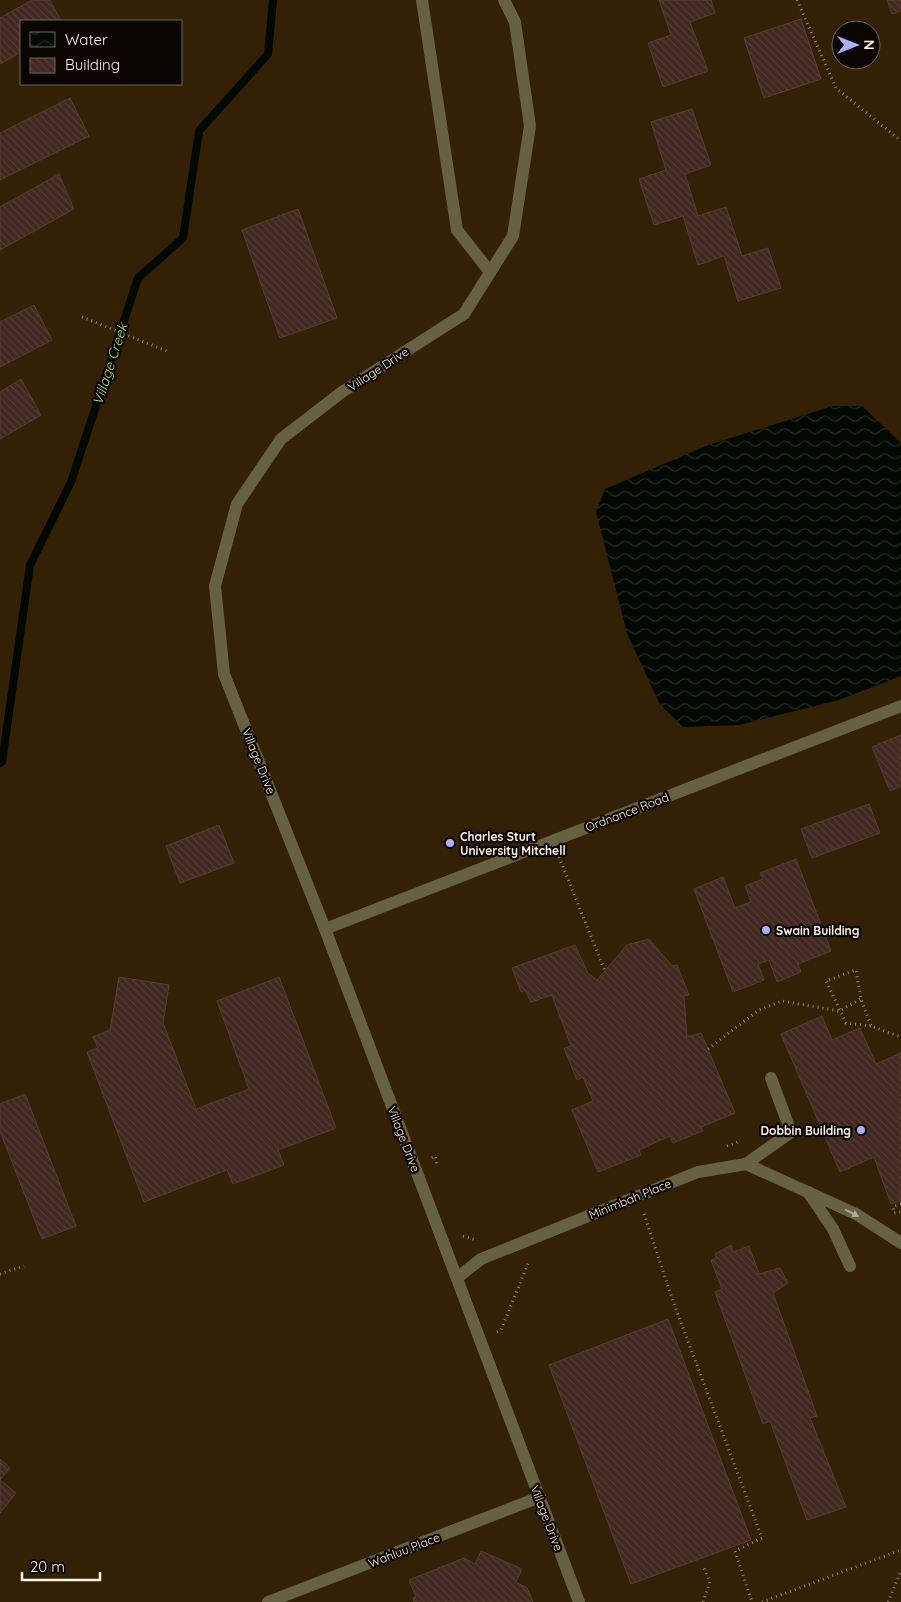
<svg xmlns="http://www.w3.org/2000/svg" width="901" height="1602" viewBox="0 0 901 1602" font-family="Quicksand,sans-serif">
  <style>
    .built { fill: #342005; fill-rule: evenodd }
    .water { fill: url(#water-waves) }
    .lines { fill: none; stroke-linecap: round; stroke-linejoin: round }
    .stream { stroke: #000800; stroke-width: 8 }
    .building { fill: url(#building-back-hatch); stroke: #583e35 }
    .path { stroke: #918474; stroke-width: 3; stroke-dasharray: 1 4; stroke-linecap: butt }
    .lane { stroke: #666140; stroke-width: 12 }
    .oneway { fill: #b2aa94 }
    .poi-dot { fill: #acaffb; stroke: #0b0501; stroke-width: 2 }
    .labels { text-anchor: middle; dominant-baseline: central; stroke-width: 4.5; stroke-linejoin: round; paint-order: stroke }
    .street-label { font-size: 12px; fill: #fef3e7; stroke: #0b0501 }
    .poi-label { font-size: 12px; font-weight: bold; fill: #fef3e7; stroke: #0b0501; text-anchor: start }
    .water-label { font-size: 14px; font-style: italic; fill: #a9d974; stroke: #0b0501 }
  </style>
  <defs>
    <pattern id="water-waves" width="16" height="10" patternUnits="userSpaceOnUse" patternTransform="scale(1.25)"><rect width="16" height="10" fill="#000800"/><path d="M0 5q4-4 8 0t8 0" fill="none" stroke="#262c25"/></pattern>
    <pattern id="building-back-hatch" width="6" height="6" patternUnits="userSpaceOnUse" patternTransform="scale(1.25)"><rect width="6" height="6" fill="#412820"/><path d="M-1 5l2 2M0 0l6 6M5-1l2 2" fill="none" stroke="#543d36"/></pattern>
  </defs>
  <rect width="100%" height="100%" fill="#271805"/>
  <path class="built" d="M0,0H901V1602H0ZM21,21H181V84H21ZM841,30H871V60H841Z"/>
  <path class="water" d="M833,406H862L901,443V676L839,700L739,725L683,727L659,703L627,633L596,512L605,489L708,445Z"/>
  <g class="lines">
    <path class="stream" d="M0,763L2,762L30,565L71,482L138,278L183,238L199,131L268,54L273,0"/>
  </g>
  <g class="building">
    <path d="M32,0H50L61,21H21V52L0,64V18Z"/>
    <path d="M659,0H711L715,13L690,22L708,71L663,87L648,43L671,35Z"/>
    <path d="M887,0H901V11L892,14Z"/>
    <path d="M801,19L821,79L764,98L744,38Z"/>
    <path d="M70,98L89,136L0,180V133Z"/>
    <path d="M692,109L711,165L685,174L698,216L726,207L742,256L768,248L781,288L738,301L724,256L698,265L683,216L654,225L639,179L666,170L651,122Z"/>
    <path d="M59,174L74,209L0,250V207Z"/>
    <path d="M298,209L337,318L280,338L242,230Z"/>
    <path d="M34,305L52,340L0,367V322Z"/>
    <path d="M21,379L41,415L0,439V392Z"/>
    <path d="M901,735V786L890,791L872,747Z"/>
    <path d="M869,804L880,833L812,858L801,829Z"/>
    <path d="M219,825L234,863L180,883L166,846Z"/>
    <path d="M796,859L831,951L798,964L801,972L777,982L769,960L758,964L764,980L733,992L694,889L723,877L735,908L751,902L745,886L763,879L760,873Z"/>
    <path d="M649,939L672,966L677,965L689,995L684,996L687,1037L701,1033L735,1113L701,1127L703,1131L673,1143L670,1136L639,1150L641,1155L598,1172L572,1110L593,1101L583,1077L577,1080L564,1048L571,1046L552,995L531,1002L525,990L521,992L512,968L575,945L588,973L597,980L627,945Z"/>
    <path d="M119,977L169,985L163,1023L196,1109L249,1089L217,1001L279,977L336,1128L278,1150L284,1165L233,1184L227,1170L144,1202L87,1052L98,1048L93,1037L110,1030Z"/>
    <path d="M822,1016L832,1040L860,1028L876,1064L901,1053V1201L891,1204L874,1157L840,1172L781,1034Z"/>
    <path d="M25,1094L76,1226L42,1239L0,1131V1104Z"/>
    <path d="M731,1245L733,1252L749,1246L759,1274L780,1268L788,1283L773,1293L817,1416L810,1418L846,1507L807,1520L770,1421L763,1424L715,1292L722,1289L711,1260L716,1258L715,1254Z"/>
    <path d="M668,1319L751,1540L631,1584L549,1365Z"/>
    <path d="M0,1459L10,1468L0,1480L16,1493L0,1513Z"/>
    <path d="M481,1551L522,1569L516,1582L527,1588L533,1602H414L413,1598L416,1597L409,1580L464,1558L475,1564Z"/>
  </g>
  <g class="lines">
    <g class="path">
      <path d="M797,0L836,88L901,141"/>
      <path d="M82,317L169,352"/>
      <path d="M559,857L605,971"/>
      <path d="M871,1026L846,1023L826,981L856,970L861,999L871,1026L901,1037"/>
      <path d="M708,1049L759,1010L782,1001L839,1011L861,999"/>
      <path d="M727,1146L741,1141"/>
      <path d="M432,1158L435,1156L437,1166"/>
      <path d="M901,1204L893,1207L894,1213L901,1212"/>
      <path d="M644,1214L674,1304L762,1538L735,1551L752,1602"/>
      <path d="M463,1236L476,1240"/>
      <path d="M0,1274L24,1266"/>
      <path d="M497,1332L501,1330L529,1261"/>
      <path d="M703,1602L710,1582L704,1568"/>
      <path d="M762,1602L901,1550"/>
      <path d="M888,1602L901,1571"/>
    </g>
    <g class="lane">
      <path d="M422,0L457,230L490,272"/>
      <path d="M504,0L515,22L530,126L513,236L464,314L342,392L281,439L237,504L215,586L224,674L325,929L579,1602"/>
      <path d="M325,929L901,706"/>
      <path d="M746,1164L791,1132L771,1078"/>
      <path d="M808,1192L833,1229L850,1266"/>
      <path d="M457,1278L481,1259L698,1172L746,1164L856,1214L901,1243"/>
      <path d="M268,1602L540,1497"/>
    </g>
  </g>
  <defs><path id="oneway-solid" d="M-6-.8H1V-3.2L6.5 0L1 3.2V.8H-6Z" transform="scale(1.25)"/></defs>
  <use class="oneway" href="#oneway-solid" transform="translate(852 1213) rotate(27)"/>
  <g class="poi-dot">
    <circle cx="450" cy="843" r="5"/>
    <circle cx="766" cy="930" r="5"/>
    <circle cx="861" cy="1130" r="5"/>
  </g>
  <g class="labels">
    <g class="street-label">
      <text transform="translate(378 369) rotate(-33)">Village Drive</text>
      <text transform="translate(259 761) rotate(68)">Village Drive</text>
      <text transform="translate(627 812) rotate(-21)">Ordnance Road</text>
      <text transform="translate(404 1139) rotate(69)">Village Drive</text>
      <text transform="translate(630 1199) rotate(-22)">Minimbah Place</text>
      <text transform="translate(547 1518) rotate(69)">Village Drive</text>
      <text transform="translate(404 1550) rotate(-21)">Wahluu Place</text>
    </g>
    <g class="poi-label">
      <text x="460" y="836">Charles Sturt<tspan x="460" dy="14">University Mitchell</tspan></text>
      <text x="776" y="930">Swain Building</text>
      <text x="851" y="1130" text-anchor="end">Dobbin Building</text>
    </g>
    <g class="water-label">
      <text transform="translate(110 364) rotate(-72)">Village Creek</text>
    </g>
  </g>
  <rect x="20" y="20" width="162" height="65" fill="#0b0501" stroke="#6c645d"/>
  <rect x="30" y="32" width="25" height="15" fill="url(#water-waves)" stroke="#6c645d"/>
  <text x="65" y="45" font-size="15" fill="#fef3e7">Water</text>
  <rect x="30" y="58" width="25" height="15" fill="url(#building-back-hatch)" stroke="#6c645d"/>
  <text x="65" y="70" font-size="15" fill="#fef3e7">Building</text>
  <g transform="translate(856 45) rotate(90)"><circle r="24" fill="#0b0501" stroke="#6c645d"/>
  <path d="M0-4L9 19L0 12L-9 19Z" fill="#acaffb"/>
  <text y="-8" font-size="14" font-weight="bold" text-anchor="middle" fill="#fef3e7">N</text>
  </g>
  <path d="M22 1572v8h78v-8" fill="none" stroke="#fef3e7" stroke-width="2.5"/>
  <text x="30" y="1572" font-size="15" fill="#fef3e7" stroke="#0b0501" stroke-width="4" paint-order="stroke">20 m</text>
</svg>
